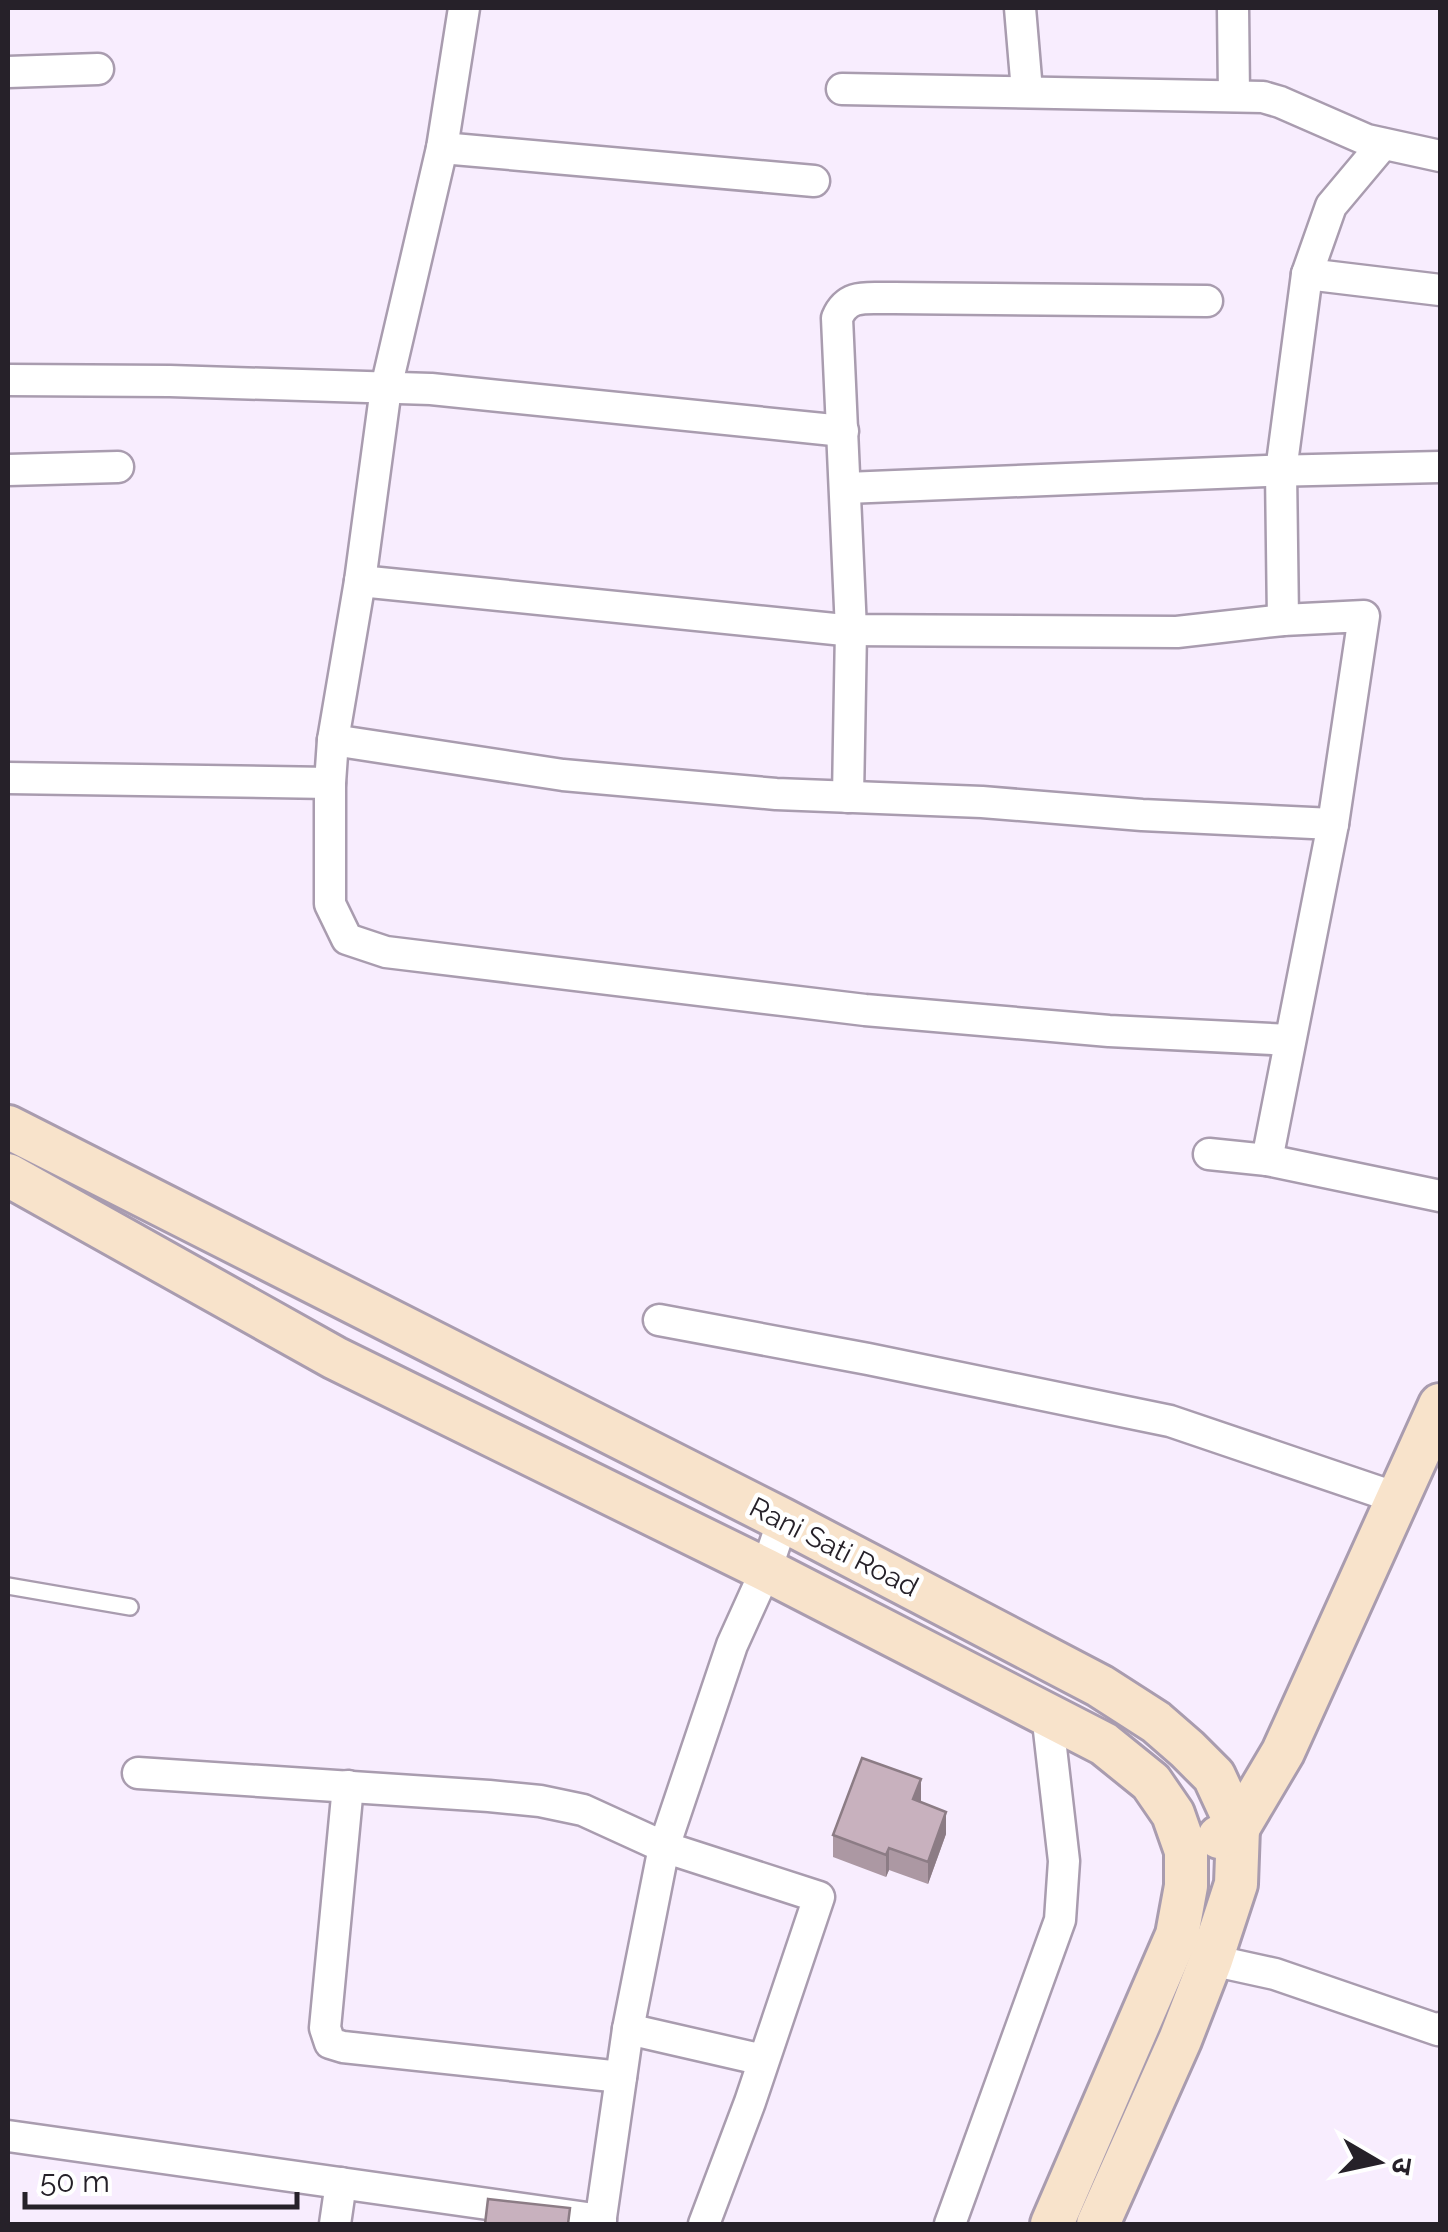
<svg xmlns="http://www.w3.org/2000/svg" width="1448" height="2232" viewBox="0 0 1448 2232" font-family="Raleway,'Noto Sans Devanagari',sans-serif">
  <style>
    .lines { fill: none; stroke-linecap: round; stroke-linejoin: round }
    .lane-casing { stroke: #a99caf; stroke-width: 20 }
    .street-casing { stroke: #a99caf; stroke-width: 35 }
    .secondary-casing { stroke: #a99caf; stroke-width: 48 }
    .lane { stroke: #fff; stroke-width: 15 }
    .street { stroke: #fff; stroke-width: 30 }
    .secondary { stroke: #f8e3cb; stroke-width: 42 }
    .wall { fill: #ac98a3 }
    .shaded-wall { fill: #8c7c85 }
    .building { fill: #c8b1be; stroke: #8c7c85; stroke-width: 2.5 }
    .labels { text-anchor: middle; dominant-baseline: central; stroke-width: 9; stroke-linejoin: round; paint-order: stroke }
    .street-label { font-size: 28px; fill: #262129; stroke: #fff }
  </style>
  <rect width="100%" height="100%" fill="#f8edfe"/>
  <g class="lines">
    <g class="lane-casing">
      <path id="lane" d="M8,1586L130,1607"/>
    </g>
    <g class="street-casing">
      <g id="street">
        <path d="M464,8L442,148L386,388L360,581L333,740L330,783V904L347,939L386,952L865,1010L1109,1031L1290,1040"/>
        <path d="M1020,8L1027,91"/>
        <path d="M1233,8L1234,96"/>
        <path d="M8,72L98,69"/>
        <path d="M842,89L1263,97L1280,102L1367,140L1440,156"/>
        <path d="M442,148L814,181"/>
        <path d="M1307,274L1440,290"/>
        <path d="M8,380L170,381L431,389L843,431"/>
        <path d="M8,470L118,467"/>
        <path d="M846,488L1266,471L1440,467"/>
        <path d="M360,581L844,630L1177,632L1283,620L1364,616L1333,824L1267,1160"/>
        <path d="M1283,620L1281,471L1307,274L1331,206L1383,144"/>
        <path d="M333,740L563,775L776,794L982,802L1142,815L1333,824"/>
        <path d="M8,778L330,783"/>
        <path d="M848,797L851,630L837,318C848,292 869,299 894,298L1207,301"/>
        <path d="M1209,1154L1267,1160L1440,1196"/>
        <path d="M659,1320L868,1359L1170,1421L1400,1499"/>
        <path d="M138,1773L489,1796L540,1801L583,1810L664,1847L819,1897L750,2102L704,2224"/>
        <path d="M348,1786L325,2028L330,2043L343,2047L621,2077"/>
        <path d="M1211,1960L1275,1974L1438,2030L1440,2028"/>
        <path d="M628,2029L763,2060"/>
        <path d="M8,2136L601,2220"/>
        <path d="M335,2224L341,2183"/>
        <path d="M600,2224L628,2029L664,1847L732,1645L766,1570L783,1520"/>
        <path d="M950,2224L1060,1920L1064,1861L1047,1713"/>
      </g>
    </g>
    <g class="secondary-casing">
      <g id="secondary">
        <path d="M8,1127L783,1520L1100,1686L1156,1722L1187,1749L1214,1776L1238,1828L1236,1884L1211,1960L1180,2040L1098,2224"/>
        <path d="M8,1175L335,1358L766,1570L1104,1744L1151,1782L1173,1814L1186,1851V1886L1177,1935L1052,2224"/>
        <path d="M1219,1837L1238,1828L1283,1752L1440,1405"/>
      </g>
    </g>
    <use href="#lane" class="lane"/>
    <use href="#street" class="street"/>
    <use href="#secondary" class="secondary"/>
  </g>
  <path class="wall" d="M921,1802L946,1834L928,1884L889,1870L886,1877L833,1857V1835Z"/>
  <g class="shaded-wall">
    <path d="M921,1779V1801L913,1822V1799Z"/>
    <path d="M946,1812V1834L928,1884V1862Z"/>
    <path d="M889,1848V1870L886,1877V1855Z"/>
  </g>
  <g class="building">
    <path d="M862,1758L921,1779L913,1799L946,1812L928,1862L889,1848L886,1855L833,1835Z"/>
    <path d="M488,2199L570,2208L568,2224H485Z"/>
  </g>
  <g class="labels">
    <g class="street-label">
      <text transform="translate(834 1547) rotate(27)">Rani Sati Road</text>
    </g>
  </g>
  <rect width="1448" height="2232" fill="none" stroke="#262129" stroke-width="20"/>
  <g transform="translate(1378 2162) rotate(99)" stroke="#ffffff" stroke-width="8" paint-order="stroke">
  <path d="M0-8L18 38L0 25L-18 38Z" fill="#262129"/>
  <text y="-15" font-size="28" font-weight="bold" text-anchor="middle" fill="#262129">उ</text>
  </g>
  <path d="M25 2192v15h272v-15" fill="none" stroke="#262129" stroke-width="5"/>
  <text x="40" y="2192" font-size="30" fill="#262129" stroke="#ffffff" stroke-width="8" paint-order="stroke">50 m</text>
</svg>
